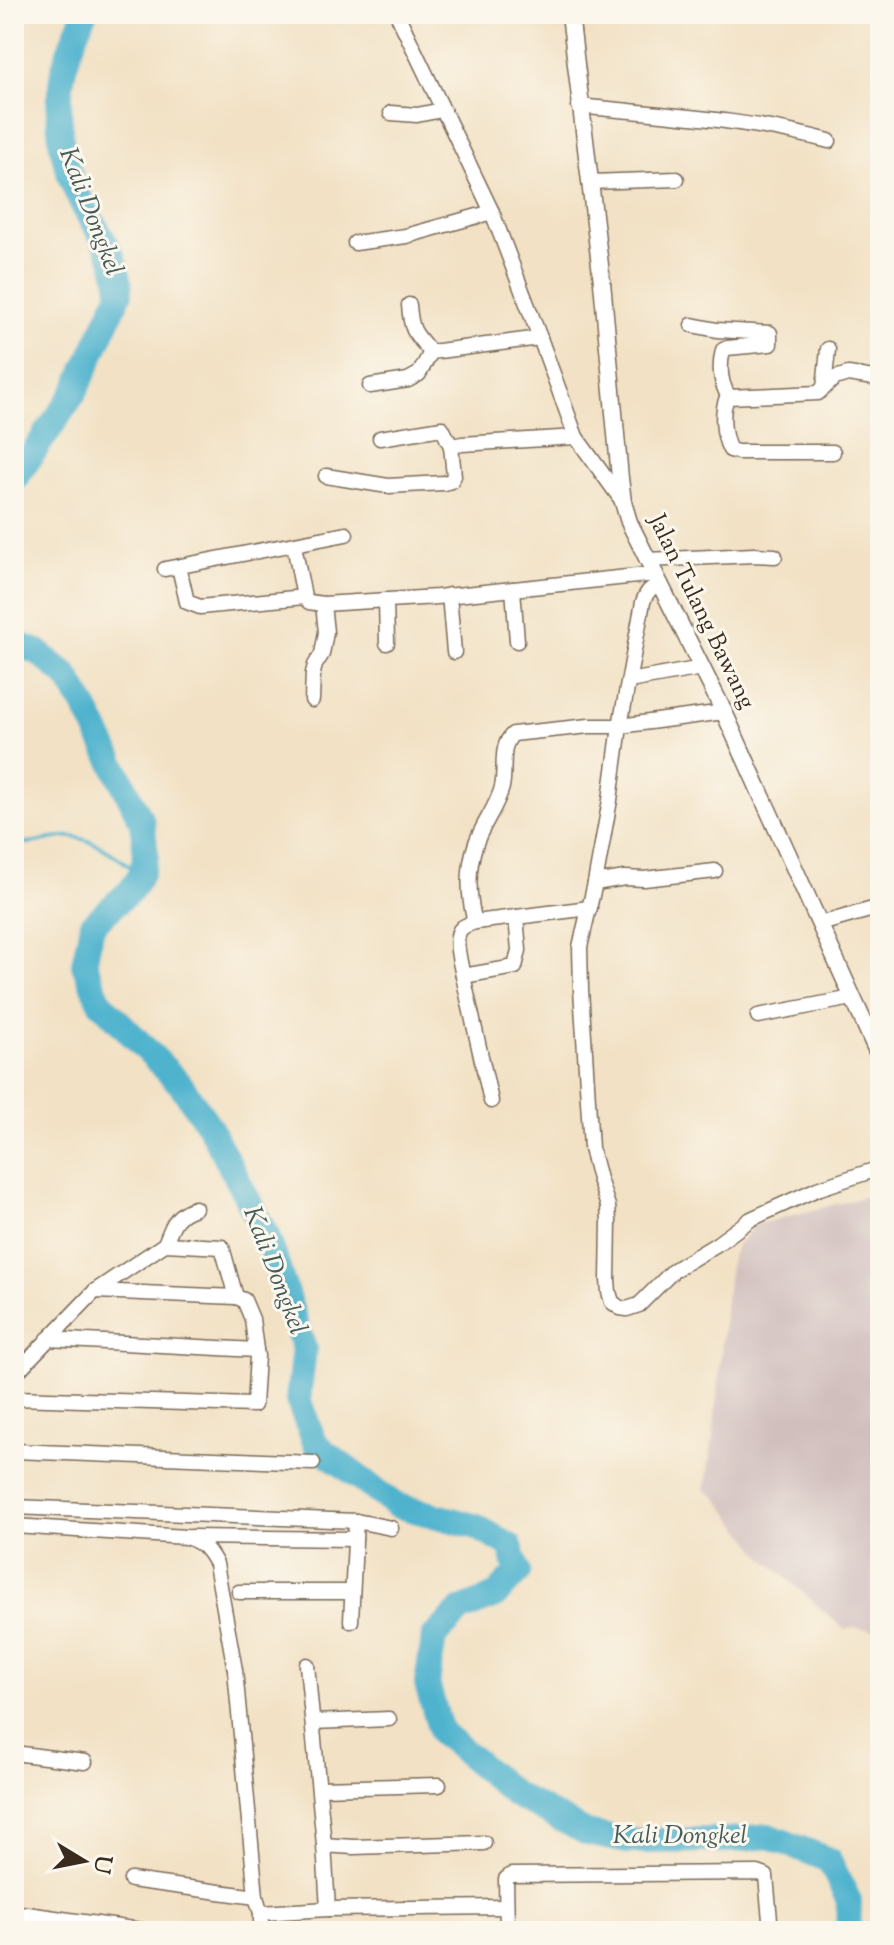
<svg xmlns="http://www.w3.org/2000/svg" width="894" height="1945" viewBox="0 0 894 1945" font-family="'Sorts Mill Goudy',serif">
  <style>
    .industrial { fill: #d1bfbe }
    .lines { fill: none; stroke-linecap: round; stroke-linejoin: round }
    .stream { stroke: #50b3ce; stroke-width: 4 }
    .river { stroke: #50b3ce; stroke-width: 26 }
    .minor-casing { stroke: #7b6a58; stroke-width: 17 }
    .tertiary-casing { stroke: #7b6a58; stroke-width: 19 }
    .minor { stroke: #fff; stroke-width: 14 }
    .tertiary { stroke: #fff; stroke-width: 16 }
    .labels { text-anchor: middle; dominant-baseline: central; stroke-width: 6; stroke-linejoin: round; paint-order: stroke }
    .street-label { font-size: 24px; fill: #3b2a1e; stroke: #fbf7ec }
    .water-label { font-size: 26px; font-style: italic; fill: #425a5c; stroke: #fbf7ec }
  </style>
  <rect width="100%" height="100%" fill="#fbf7ec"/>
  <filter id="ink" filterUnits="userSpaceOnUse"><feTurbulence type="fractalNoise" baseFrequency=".0125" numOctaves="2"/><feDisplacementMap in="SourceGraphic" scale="16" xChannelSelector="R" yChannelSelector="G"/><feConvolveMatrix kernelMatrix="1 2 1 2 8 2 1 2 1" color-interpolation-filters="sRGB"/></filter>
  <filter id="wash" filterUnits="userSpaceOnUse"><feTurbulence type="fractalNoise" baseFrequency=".006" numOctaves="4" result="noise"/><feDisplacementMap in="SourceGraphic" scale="32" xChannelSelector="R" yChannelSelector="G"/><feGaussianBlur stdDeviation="1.8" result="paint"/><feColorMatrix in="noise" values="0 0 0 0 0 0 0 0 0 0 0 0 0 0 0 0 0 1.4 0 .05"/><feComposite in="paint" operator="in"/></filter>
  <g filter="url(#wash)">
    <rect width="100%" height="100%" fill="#f2e1c4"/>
    <path class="industrial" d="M880,1193V1634L875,1630L856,1628L844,1629L763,1557L716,1497L705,1490L713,1439L728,1279L731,1258L737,1245L755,1225Z"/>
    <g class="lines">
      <path class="stream" d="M14,843C31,845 46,839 63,837C91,834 119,859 141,874"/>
      <g class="river">
        <path d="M14,481L76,390L120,293C119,257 102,239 85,209C61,165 54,122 63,72C67,53 77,33 84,14"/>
        <path d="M14,643L38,652L67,676L88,712L142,822L146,855L141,874L131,890L92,925L84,964L100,1002L181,1085L209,1126L268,1238L304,1349L298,1400L316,1445L395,1505L475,1526L510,1546L518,1572L495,1596L461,1610L434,1637L427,1684L441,1732L515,1795L587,1833L627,1841L731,1840L769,1836L829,1860L849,1901L848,1931"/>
      </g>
    </g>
  </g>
  <g filter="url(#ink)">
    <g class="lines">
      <g class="minor-casing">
        <g id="minor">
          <path d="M397,14L492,212L540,338L576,437L623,502"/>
          <path d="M579,106C663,115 748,119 829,141"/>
          <path d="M391,113L417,115L442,110"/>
          <path d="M590,182L677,179"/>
          <path d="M355,243L406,236L492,212"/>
          <path d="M409,305C411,331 414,333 431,352L540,338"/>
          <path d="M692,325L717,330L770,333V344L727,348L723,350C719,366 720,383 729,397"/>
          <path d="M370,386L408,380L419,374L431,352"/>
          <path d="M824,388L828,349"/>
          <path d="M380,438L442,428L451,446"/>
          <path d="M833,452H738L730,450C723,437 721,414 726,400L729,397L818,393L835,378L848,374L880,379"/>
          <path d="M326,476L388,486L444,483L451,481L454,476L451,446L462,444L576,437"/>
          <path d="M294,545L304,597L309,602L323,604L437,597L656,574"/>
          <path d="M647,560L754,555L775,556"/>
          <path d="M179,567L187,602L200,607L304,597"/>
          <path d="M165,569L346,534"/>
          <path d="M513,589L517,641"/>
          <path d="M449,595L454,652"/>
          <path d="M386,600L387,643"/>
          <path d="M629,681L702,668"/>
          <path d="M312,700L313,673L315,665L322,654L326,632L323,604"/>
          <path d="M715,871L644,879L625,878L595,883L610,800L620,726L724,712"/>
          <path d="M595,883L580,947L581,989L591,1148L599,1179L608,1206L609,1221L608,1280L609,1292L612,1302L620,1308L627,1309L639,1305L674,1270L717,1244L751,1219L817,1189L880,1168"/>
          <path d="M475,922C468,897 467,868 476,843C483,823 497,807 502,787C506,770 499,746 513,734L589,726H620L643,602C647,591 650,588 661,584"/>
          <path d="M820,924L880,907"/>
          <path d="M463,976C461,965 452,936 462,928C464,926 472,923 475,922L590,908"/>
          <path d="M758,1016L852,998"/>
          <path d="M491,1101L463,976L515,967L519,950L516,917"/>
          <path d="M165,1244C172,1226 175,1214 195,1208"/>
          <path d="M95,1291L236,1297"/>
          <path d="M14,1375L95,1291L165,1244L222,1247L236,1297L244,1300L252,1319L256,1350"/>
          <path d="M14,1398L254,1405L257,1356L256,1350L48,1339"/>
          <path d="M14,1451L313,1463"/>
          <path d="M14,1507L356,1521L351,1621"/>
          <path d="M356,1521L391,1528"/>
          <path d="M14,1526L186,1537C202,1542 208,1549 216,1564L235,1670L256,1897L261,1913V1931"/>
          <path d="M191,1537L355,1539"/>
          <path d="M239,1592H352"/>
          <path d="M307,1665L324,1845"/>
          <path d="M313,1722L389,1719"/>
          <path d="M14,1753L85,1762"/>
          <path d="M319,1788L439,1785"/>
          <path d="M131,1880L256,1897"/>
          <path d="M328,1909L324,1845L353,1847L484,1843"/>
          <path d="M261,1913L328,1909L506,1907"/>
          <path d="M14,1920L17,1914L20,1913L147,1931"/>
          <path d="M507,1931L506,1879L511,1875L758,1873L766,1876L771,1931"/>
        </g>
      </g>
      <g class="tertiary-casing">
        <path id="tertiary" d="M570,14L602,282L620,478L623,502L629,522L724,712L880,1058"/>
      </g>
      <use href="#minor" class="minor"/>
      <use href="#tertiary" class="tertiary"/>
    </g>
  </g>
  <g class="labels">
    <g class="street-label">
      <text transform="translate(701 612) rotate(64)">Jalan Tulang Bawang</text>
    </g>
    <g class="water-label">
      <text transform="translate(90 212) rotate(69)">Kali Dongkel</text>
      <text transform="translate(274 1271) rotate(69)">Kali Dongkel</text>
      <text x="680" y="1836">Kali Dongkel</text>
    </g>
  </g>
  <rect width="894" height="1945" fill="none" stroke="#fbf7ec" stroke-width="48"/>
  <g transform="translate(84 1861) rotate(100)" stroke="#fbf7ec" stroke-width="6" paint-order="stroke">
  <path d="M0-6L14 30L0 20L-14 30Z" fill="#3b2a1e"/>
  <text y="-12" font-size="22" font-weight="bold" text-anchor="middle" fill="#3b2a1e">U</text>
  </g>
</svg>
